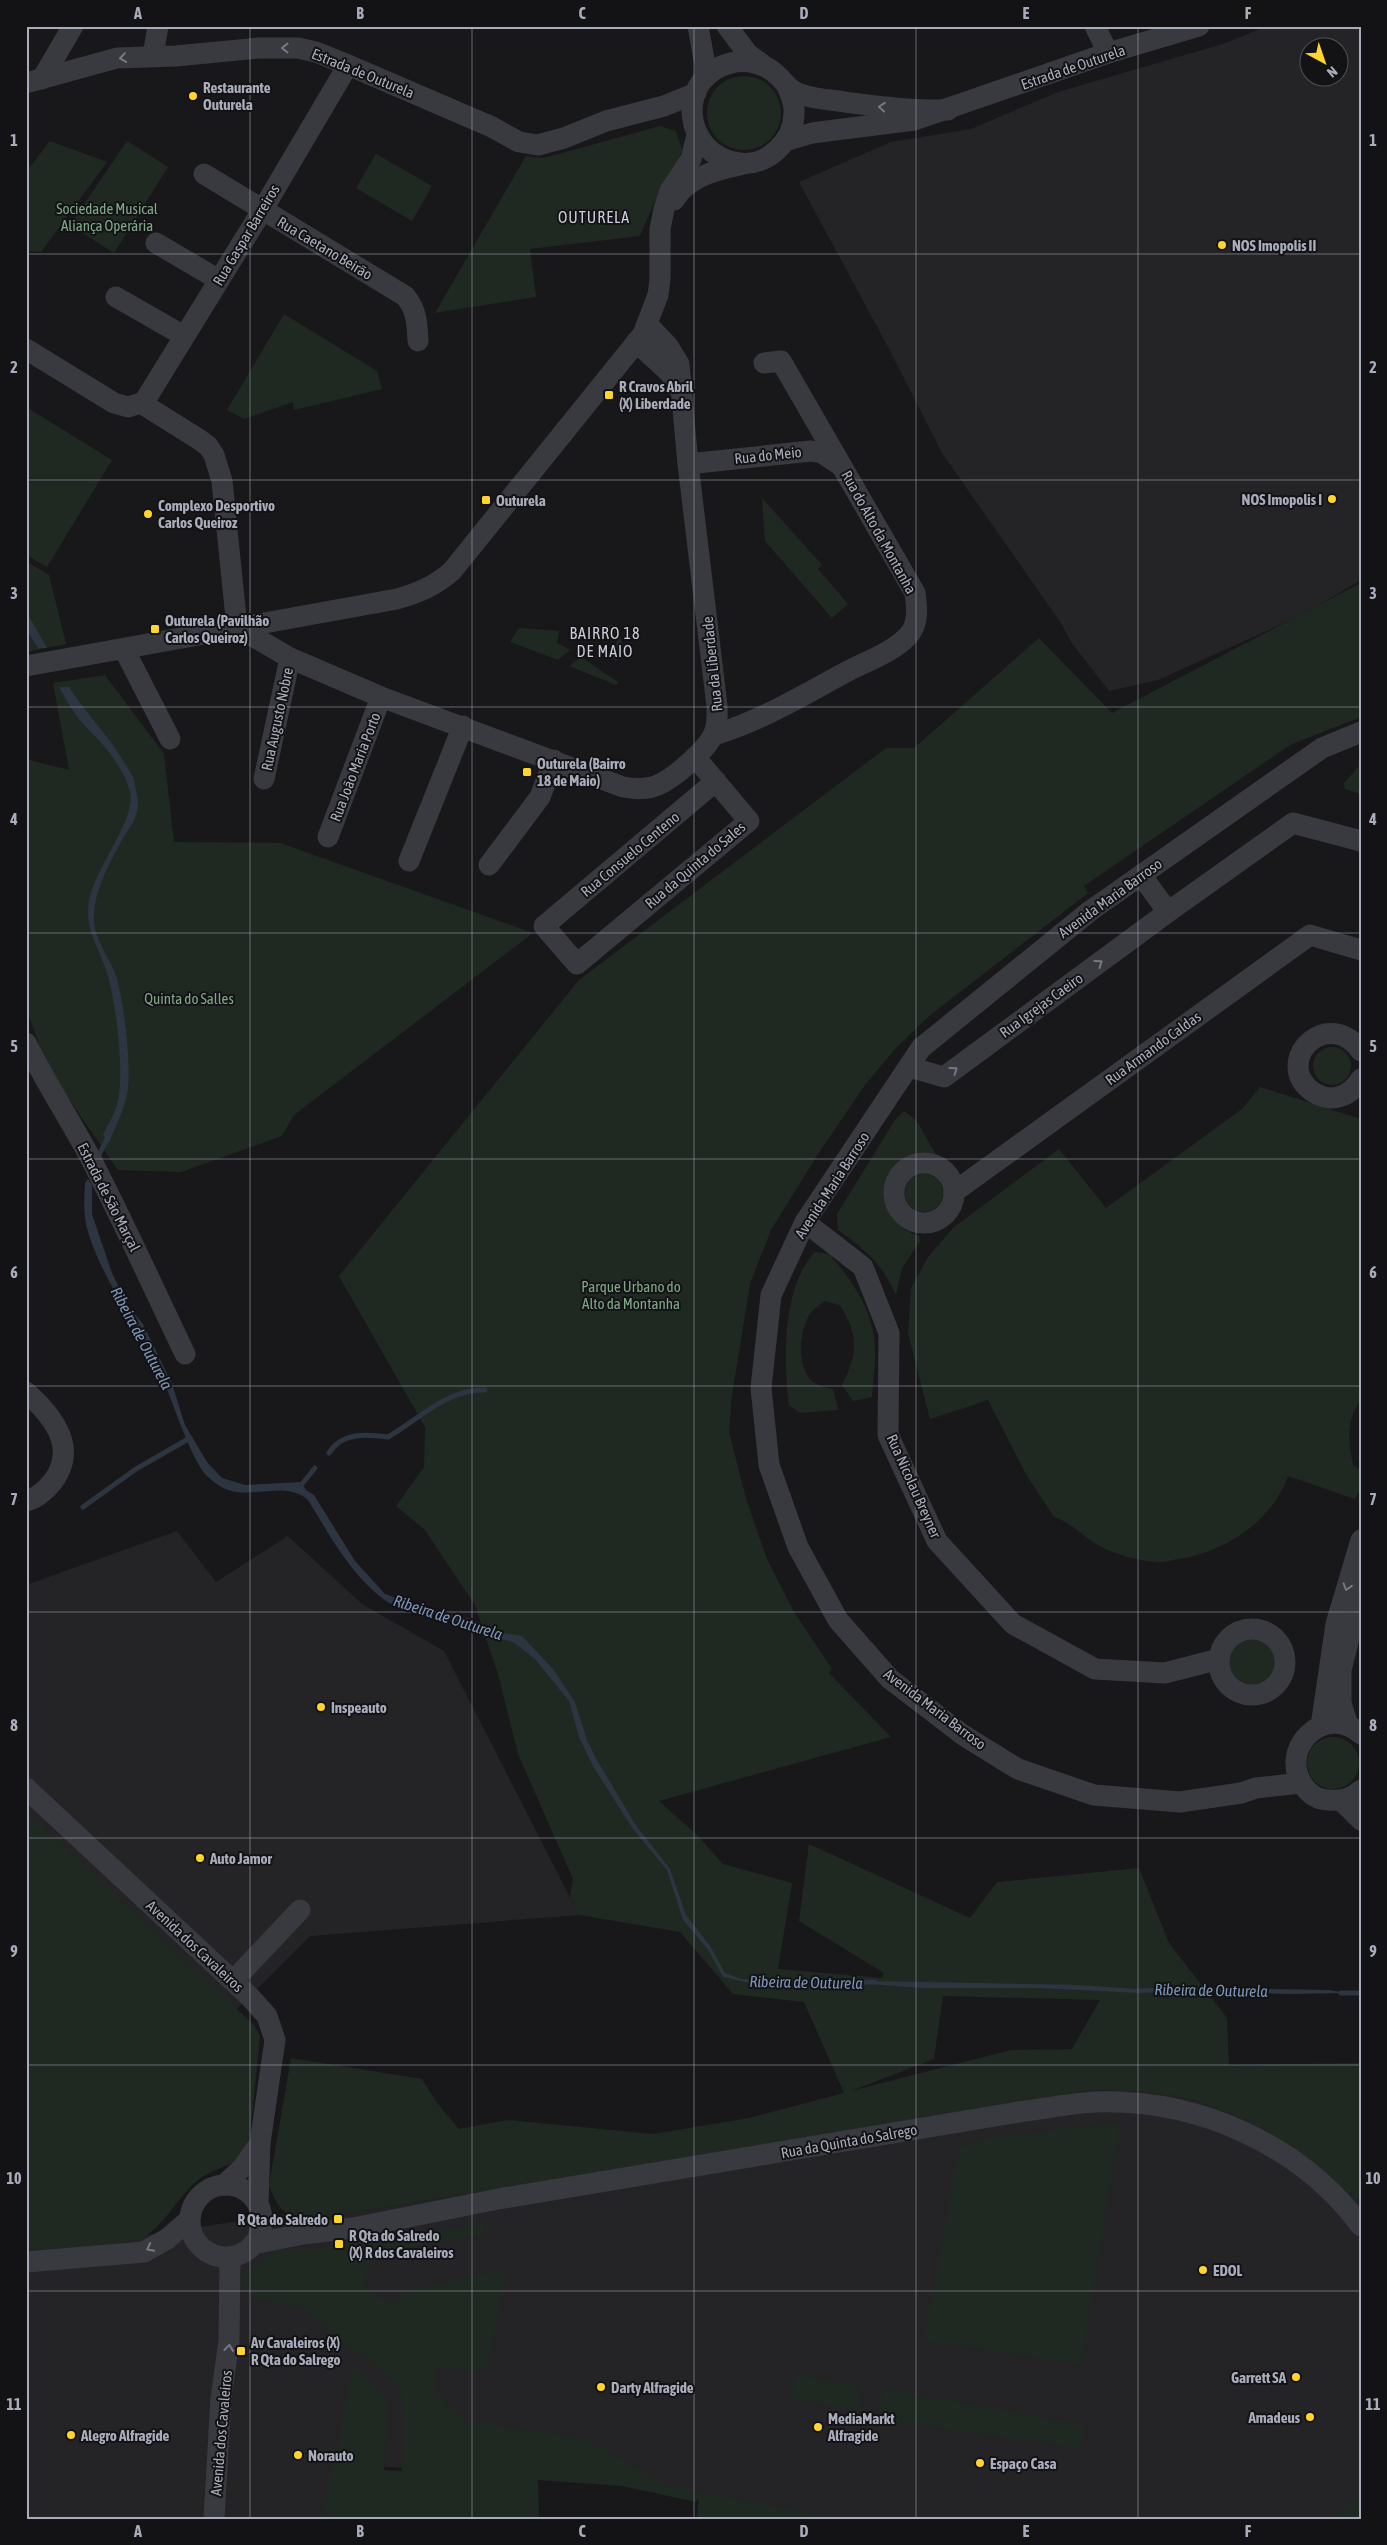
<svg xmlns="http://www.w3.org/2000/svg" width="1387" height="2545" viewBox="0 0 1387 2545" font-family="'Asap Condensed',sans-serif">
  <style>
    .built { fill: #242427; fill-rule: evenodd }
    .green { fill: #1f2922; fill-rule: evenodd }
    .water { fill: #2c3540 }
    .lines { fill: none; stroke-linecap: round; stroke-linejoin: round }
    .stream { stroke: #2c3540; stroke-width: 5 }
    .minor { stroke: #393940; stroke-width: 21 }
    .oneway { stroke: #777884 }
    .grid { fill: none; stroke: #a9acbb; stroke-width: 1; stroke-opacity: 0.55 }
    .poi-dot { fill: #ffd52b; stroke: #131315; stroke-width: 2 }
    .labels { text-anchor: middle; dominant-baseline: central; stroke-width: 4; stroke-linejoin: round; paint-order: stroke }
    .street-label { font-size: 15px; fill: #a9acbb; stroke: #131315 }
    .poi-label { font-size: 15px; font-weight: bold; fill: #a9acbb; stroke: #131315; text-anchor: start }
    .park-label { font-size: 15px; fill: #7fa887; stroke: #131315 }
    .neighbourhood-label { font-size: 16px; letter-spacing: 1px; fill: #cbccd7; stroke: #131315 }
    .water-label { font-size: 16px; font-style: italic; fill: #7e95b9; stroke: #131315 }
    .neatline { fill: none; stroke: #a9acbb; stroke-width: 2 }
    .grid-label { font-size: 16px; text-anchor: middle; font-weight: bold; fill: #a9acbb }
  </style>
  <rect width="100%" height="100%" fill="#18181a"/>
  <g class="built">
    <path d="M1267,26H1361V580L1304,614L1158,680L1109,691L1071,642L1061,623L942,453L888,347L799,182L891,142L971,129L1058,92L1226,43ZM1310,48H1340V78H1310Z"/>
    <path d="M177,1531L216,1582L288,1536L362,1604L444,1651L579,1915L310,1936L233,2013L26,1813V1585Z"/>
    <path d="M1092,2090L1148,2092L1191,2099L1227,2113L1264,2129L1361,2202V2519H781L621,2482L374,2466L370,2519H26V2250L121,2244L146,2235L286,2214L322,2218Z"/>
  </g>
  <g class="green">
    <circle cx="744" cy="113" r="37"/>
    <path d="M660,126L676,131L682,150L673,174L655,201L640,236L530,249L536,297L435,313L526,156L542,158L555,155Z"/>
    <path d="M50,141L107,162L41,252L26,251V172Z"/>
    <path d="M127,141L168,167L114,253L70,225Z"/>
    <path d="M376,154L432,186L412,221L356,188Z"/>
    <path d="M284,314L377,371L382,389L294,410L293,402L244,419L227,410Z"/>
    <path d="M26,407L112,460L47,567L26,555Z"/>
    <path d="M762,498L822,565L818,569L848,604L832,618L765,541Z"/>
    <path d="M26,561L49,575L66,644L26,652Z"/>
    <path d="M1361,583V717L1290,745L1084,886L1088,893L929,1016L896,1048L865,1085L818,1154L771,1230L750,1284L732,1395L729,1432L747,1502L767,1559L794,1612L832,1669L829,1673L891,1737L659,1801L697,1835L723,1864L792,1883L778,1969L882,1978L884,1973L799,1921L809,1844L970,1918L997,1882L1139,1868L1169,1943L1227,2018L1229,2065L1361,2063V2202L1264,2129L1227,2113L1191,2099L1148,2092L1092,2090L322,2218C288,2215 282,2220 269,2185L291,2058L422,2079L437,2103L459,2129L508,2120L653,2134L749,2118L844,2093L804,2002L733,1994L680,1932L579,1915L570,1897L573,1879L518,1754L498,1674L475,1605L425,1530L396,1506L424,1467L425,1427L339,1276L579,980L886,748H914L1039,638L1112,713ZM943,1996L1100,2000L1072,2049L1011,2050L851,2091L934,2059Z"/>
    <path d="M588,625H617L623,647L616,661L611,657L617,641L606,631L593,632Z"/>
    <path d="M519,628L559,631L557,643L570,650L558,660L510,642Z"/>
    <path d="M581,657L618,682L616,685L569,666Z"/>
    <path d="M105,675L164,754L174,842L280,843L533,933L294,1115L282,1136L181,1172L118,1170L48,1069L26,1008V759L69,770L53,683Z"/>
    <path d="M1361,764V794L1345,789L1344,783Z"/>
    <circle cx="1332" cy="1066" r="19"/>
    <path d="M1260,1087L1361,1119V1399C1346,1420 1348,1441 1353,1465L1360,1470L1361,1488L1355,1499L1288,1476C1272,1522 1224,1552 1179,1559C1171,1560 1163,1563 1156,1562C1140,1561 1123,1556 1108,1550C1087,1542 1074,1523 1054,1517L1027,1476L988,1400L930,1419L908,1333L911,1288L928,1257L954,1227L1059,1149L1106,1208L1242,1109Z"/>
    <path d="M904,1111L916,1120L937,1156C931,1157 923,1156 917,1157C909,1159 899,1167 895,1173C873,1200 890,1226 919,1236L920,1241L902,1268L896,1295C883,1265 864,1248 838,1230L837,1214L895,1120Z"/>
    <circle cx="924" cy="1193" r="19"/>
    <path d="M815,1252L829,1254C850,1278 870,1305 874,1338C877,1357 873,1378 872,1397L853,1401L842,1385C858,1353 859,1336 840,1305L824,1301C820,1305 813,1309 810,1314C799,1331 797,1361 809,1378C814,1385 825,1387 833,1389L838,1410L800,1413L789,1405C783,1362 782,1286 815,1252Z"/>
    <circle cx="1252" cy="1661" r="24"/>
    <circle cx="1333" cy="1763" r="26"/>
    <path d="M26,1811L254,2025L260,2036L250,2136C238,2172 222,2161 197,2181C179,2196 167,2221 148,2234C125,2250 55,2248 26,2250Z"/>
    <path d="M1120,2122L1081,2365L924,2340L959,2148L987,2138Z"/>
    <path d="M486,2223V2234L387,2251L369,2265L364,2284C373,2296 379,2301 395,2301L408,2291L506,2269L487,2371L436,2368V2393L448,2407L468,2422L569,2436L586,2440L671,2487L842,2519H697L699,2494L696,2502L622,2486L538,2480L539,2519H322L354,2366L385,2397L389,2411L384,2470L402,2471L403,2398L397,2387L391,2379L312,2315L302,2307L256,2299L241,2277L251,2266L277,2250H306Z"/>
    <path d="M796,2375L862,2387L858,2410L792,2399Z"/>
    <path d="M884,2389L1084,2425L1081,2448L889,2421L890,2413L880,2410Z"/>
    <path d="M1361,2498V2519H1329Z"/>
  </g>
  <g class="water">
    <path d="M26,611L47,648H38L26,629Z"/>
    <path d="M59,687H69C90,721 135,760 138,802C139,817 129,828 122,840C110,862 94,891 94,917C93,937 108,955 115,973C124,998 131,1063 128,1089C125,1108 116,1125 109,1143L103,1135C107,1126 113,1117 116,1108C126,1081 116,1000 107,973C101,952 88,935 88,912C87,875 137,823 130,792C124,768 106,747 89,730C76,718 67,701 59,687Z"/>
    <path d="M88,1179L92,1185V1214L112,1273L128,1306L143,1324L172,1384L185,1425L207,1462L222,1478L245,1485L301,1482L306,1490L314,1495L355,1561L385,1594L431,1610L471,1619L504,1633L522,1636L553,1669L575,1702L587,1740L597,1760L635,1824L670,1869L686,1915L710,1946L725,1973L741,1979L756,1980H818L819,1984H755L723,1977L709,1951L683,1920L667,1870L633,1829L593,1766L579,1737L569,1701L535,1659L513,1642L496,1638L473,1628L389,1603C353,1579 330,1536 308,1500C284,1478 246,1504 218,1485C211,1480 204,1474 200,1467C181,1434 172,1396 155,1362C133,1317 105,1284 89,1235C83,1217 84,1201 85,1183Z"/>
    <path d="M869,1981L1079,1985L1136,1989L1167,1987L1329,1990L1347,1993L1291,1994L1178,1991L1141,1993L1039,1988H922L869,1984Z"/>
  </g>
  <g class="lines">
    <g class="stream">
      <path d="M123,765L131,778L133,789"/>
      <path d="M97,1159L109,1135"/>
      <path d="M329,1453C342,1432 367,1434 388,1437C419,1419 447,1389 485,1390"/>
      <path d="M302,1484L315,1468"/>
      <path d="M83,1507L136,1469L190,1438"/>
      <path d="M814,1983L875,1982"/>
      <path d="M1341,1993H1361"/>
    </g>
    <g class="minor">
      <path d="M698,26L705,65V78"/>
      <path d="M727,26L748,54L763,65"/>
      <path d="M1095,26L1108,53"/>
      <path d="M153,56L158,26"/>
      <path d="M42,79L73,26"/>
      <path d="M26,83L117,58L176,56L258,48H298L316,52L348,65L492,127L519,142L538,145L564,138L606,121L664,106L696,93"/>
      <path d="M786,84C790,93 795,103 794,113C794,141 767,167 739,163C682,155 674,77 731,63C746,59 766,64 777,75C783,80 787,87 794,91C806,98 824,99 838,101C875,106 910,111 948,110"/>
      <path d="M785,141L812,133L914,120L1108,53L1199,26"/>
      <path d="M204,174L405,296C417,310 417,323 418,341"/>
      <path d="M674,200C688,177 716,170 740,165"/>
      <path d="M156,243L219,280"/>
      <path d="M116,297L184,336"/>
      <path d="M636,342L670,373L680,390"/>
      <path d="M26,349L114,403L128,407L144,402L263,209L348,65"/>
      <path d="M141,403L200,440L208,446L214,455L222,481L237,627"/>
      <path d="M688,464L811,451L822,453L840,465"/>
      <path d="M237,627L290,658L381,697L623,787C635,789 646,790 658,785C674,778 708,749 714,733C718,724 717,716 717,706L688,464L679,364L668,346L648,325"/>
      <path d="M124,649L170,739"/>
      <path d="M26,666L397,599C418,593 435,586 452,571L643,334L658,295L660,279V229L664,209L670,191L691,159L697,135"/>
      <path d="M714,735C761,721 805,694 848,671C867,661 893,652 908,636C919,624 917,608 915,593L781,361L764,363"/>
      <path d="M695,757L749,821L577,964L544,926L716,781"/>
      <path d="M264,779L290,658"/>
      <path d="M328,837L381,697"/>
      <path d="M409,861L463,726"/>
      <path d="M489,865L540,797L554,760"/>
      <path d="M1141,875L1168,912"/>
      <path d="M26,1043C46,1083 70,1120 91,1159C124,1223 154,1289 185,1354"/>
      <path d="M1361,1051C1329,1007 1277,1056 1307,1087C1314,1094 1321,1097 1330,1098C1344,1098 1354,1090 1361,1079"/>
      <path d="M909,1067L944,1077L1168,912L1293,823L1361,841"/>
      <circle cx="924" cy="1193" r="30"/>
      <path d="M954,1192L1310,935L1361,950"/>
      <path d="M805,1222L863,1267L889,1333L888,1435L937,1541L1013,1624L1095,1669L1165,1673L1219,1659"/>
      <path d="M26,1392C51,1414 78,1446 54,1480C47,1489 38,1498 26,1501"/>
      <circle cx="1252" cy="1662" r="33"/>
      <path d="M1321,1726L1336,1624L1361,1540"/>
      <path d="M1348,1726L1341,1703V1670L1361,1591"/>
      <path d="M1361,1734C1325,1701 1274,1751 1306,1789C1312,1796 1320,1800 1329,1800C1342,1801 1351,1799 1361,1790"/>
      <path d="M1301,1783L1256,1788L1241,1793L1180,1802L1094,1795L1018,1769L963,1735L890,1679L838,1620L798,1547L769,1465L761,1388L771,1295L805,1222L921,1048L1090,911L1322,748L1361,732"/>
      <path d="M26,1788L250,1997L267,2016L275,2040L260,2143L258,2204"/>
      <path d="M1342,1801L1361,1820"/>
      <path d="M233,1981L300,1910"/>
      <path d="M224,2185L243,2167L260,2143"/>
      <circle cx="226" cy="2221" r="36"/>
      <path d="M253,2244L303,2234L353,2228L498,2199L1025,2111C1048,2108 1073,2103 1096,2102C1198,2099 1300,2144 1361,2226"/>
      <path d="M26,2262L144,2252L167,2239L189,2220"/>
      <path d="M214,2519L221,2398L229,2341L230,2257"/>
    </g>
  </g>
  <defs><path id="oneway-chevron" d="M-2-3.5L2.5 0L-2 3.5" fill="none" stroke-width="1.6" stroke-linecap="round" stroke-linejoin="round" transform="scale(1.25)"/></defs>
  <g class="oneway">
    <use href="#oneway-chevron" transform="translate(285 48) rotate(-180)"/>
    <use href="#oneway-chevron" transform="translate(123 58) rotate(172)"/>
    <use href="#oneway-chevron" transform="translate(882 107) rotate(-175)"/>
    <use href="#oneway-chevron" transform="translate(1099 963) rotate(-36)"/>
    <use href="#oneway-chevron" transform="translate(954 1070) rotate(-36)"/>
    <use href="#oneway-chevron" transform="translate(1347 1587) rotate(107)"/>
    <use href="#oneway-chevron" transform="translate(150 2248) rotate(153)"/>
    <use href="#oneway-chevron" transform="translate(229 2348) rotate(-84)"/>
  </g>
  <path class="grid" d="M250,26V2519M472,26V2519M694,26V2519M916,26V2519M1138,26V2519M26,254H1361M26,480H1361M26,707H1361M26,933H1361M26,1159H1361M26,1386H1361M26,1612H1361M26,1838H1361M26,2065H1361M26,2291H1361"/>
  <g class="poi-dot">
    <circle cx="193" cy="96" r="5"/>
    <circle cx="1222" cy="245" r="5"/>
    <rect x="604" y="390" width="10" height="10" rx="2.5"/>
    <circle cx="1332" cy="499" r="5"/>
    <rect x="481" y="495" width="10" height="10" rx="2.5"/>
    <circle cx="148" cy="514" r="5"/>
    <rect x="150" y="624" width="10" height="10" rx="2.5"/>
    <rect x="522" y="767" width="10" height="10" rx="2.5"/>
    <circle cx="321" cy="1707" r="5"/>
    <circle cx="200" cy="1858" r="5"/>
    <rect x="333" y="2214" width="10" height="10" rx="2.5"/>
    <rect x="334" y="2239" width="10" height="10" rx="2.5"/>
    <circle cx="1203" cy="2270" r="5"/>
    <rect x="236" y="2346" width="10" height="10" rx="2.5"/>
    <circle cx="1296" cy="2377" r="5"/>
    <circle cx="601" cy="2387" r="5"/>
    <circle cx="1310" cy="2417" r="5"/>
    <circle cx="818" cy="2427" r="5"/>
    <circle cx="71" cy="2435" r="5"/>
    <circle cx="298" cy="2455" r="5"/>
    <circle cx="980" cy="2463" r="5"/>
  </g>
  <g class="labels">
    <g class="street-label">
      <text transform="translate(1073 67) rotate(-19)">Estrada de Outurela</text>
      <text transform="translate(363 73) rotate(22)">Estrada de Outurela</text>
      <text transform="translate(246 235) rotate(-59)">Rua Gaspar Barreiros</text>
      <text transform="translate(325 248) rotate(31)">Rua Caetano Beirão</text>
      <text transform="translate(768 455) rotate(-6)">Rua do Meio</text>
      <text transform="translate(879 532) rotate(61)">Rua do Alto da Montanha</text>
      <text transform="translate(712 664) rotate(-96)">Rua da Liberdade</text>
      <text transform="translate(277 719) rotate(-78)">Rua Augusto Nobre</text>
      <text transform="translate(355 767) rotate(-69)">Rua João Maria Porto</text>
      <text transform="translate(630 854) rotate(-40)">Rua Consuelo Centeno</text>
      <text transform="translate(695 865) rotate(-40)">Rua da Quinta do Sales</text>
      <text transform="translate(1110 898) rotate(-36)">Avenida Maria Barroso</text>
      <text transform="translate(1041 1005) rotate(-36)">Rua Igrejas Caeiro</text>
      <text transform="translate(1153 1048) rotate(-36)">Rua Armando Caldas</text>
      <text transform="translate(832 1185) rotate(-57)">Avenida Maria Barroso</text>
      <text transform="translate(109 1197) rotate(63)">Estrada de São Marçal</text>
      <text transform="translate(914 1486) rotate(66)">Rua Nicolau Breyner</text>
      <text transform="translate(935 1709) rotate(37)">Avenida Maria Barroso</text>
      <text transform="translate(195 1946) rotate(43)">Avenida dos Cavaleiros</text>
      <text transform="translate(849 2141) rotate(-10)">Rua da Quinta do Salrego</text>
      <text transform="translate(221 2433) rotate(-85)">Avenida dos Cavaleiros</text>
    </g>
    <g class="poi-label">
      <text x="203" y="87">Restaurante<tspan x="203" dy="17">Outurela</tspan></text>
      <text x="1232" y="245">NOS Imopolis II</text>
      <text x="619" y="386">R Cravos Abril<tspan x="619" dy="17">(X) Liberdade</tspan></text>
      <text x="1322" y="499" text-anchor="end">NOS Imopolis I</text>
      <text x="496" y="500">Outurela</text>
      <text x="158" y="505">Complexo Desportivo<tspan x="158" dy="17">Carlos Queiroz</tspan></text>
      <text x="165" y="620">Outurela (Pavilhão<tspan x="165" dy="17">Carlos Queiroz)</tspan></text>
      <text x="537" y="763">Outurela (Bairro<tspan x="537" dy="17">18 de Maio)</tspan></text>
      <text x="331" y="1707">Inspeauto</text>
      <text x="210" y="1858">Auto Jamor</text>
      <text x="328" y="2219" text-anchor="end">R Qta do Salredo</text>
      <text x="349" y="2235">R Qta do Salredo<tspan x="349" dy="17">(X) R dos Cavaleiros</tspan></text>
      <text x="1213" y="2270">EDOL</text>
      <text x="251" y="2342">Av Cavaleiros (X)<tspan x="251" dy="17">R Qta do Salrego</tspan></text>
      <text x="1286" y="2377" text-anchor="end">Garrett SA</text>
      <text x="611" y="2387">Darty Alfragide</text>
      <text x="1300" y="2417" text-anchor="end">Amadeus</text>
      <text x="828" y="2418">MediaMarkt<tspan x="828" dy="17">Alfragide</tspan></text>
      <text x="81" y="2435">Alegro Alfragide</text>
      <text x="308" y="2455">Norauto</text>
      <text x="990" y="2463">Espaço Casa</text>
    </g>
    <g class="park-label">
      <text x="107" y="208">Sociedade Musical<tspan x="107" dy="17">Aliança Operária</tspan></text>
      <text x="189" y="998">Quinta do Salles</text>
      <text x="631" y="1286">Parque Urbano do<tspan x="631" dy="17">Alto da Montanha</tspan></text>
    </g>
    <g class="neighbourhood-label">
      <text x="594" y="217">OUTURELA</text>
      <text x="605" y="633">BAIRRO 18<tspan x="605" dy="18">DE MAIO</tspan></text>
    </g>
    <g class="water-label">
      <text transform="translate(142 1338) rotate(62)">Ribeira de Outurela</text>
      <text transform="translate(448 1617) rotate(18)">Ribeira de Outurela</text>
      <text transform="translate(806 1982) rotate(1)">Ribeira de Outurela</text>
      <text transform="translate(1211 1990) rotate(1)">Ribeira de Outurela</text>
    </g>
  </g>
  <rect width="1387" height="2545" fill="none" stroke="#131315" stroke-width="55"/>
  <g transform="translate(1324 62) rotate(140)"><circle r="24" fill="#131315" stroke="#4f5057"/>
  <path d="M0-4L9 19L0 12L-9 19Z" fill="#ffd52b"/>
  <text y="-8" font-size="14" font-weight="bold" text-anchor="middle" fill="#a9acbb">N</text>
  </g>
  <rect x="28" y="28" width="1332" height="2490" class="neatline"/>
  <g class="grid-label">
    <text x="138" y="19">A</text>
    <text x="360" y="19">B</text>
    <text x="582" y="19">C</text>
    <text x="804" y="19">D</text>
    <text x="1026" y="19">E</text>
    <text x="1248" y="19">F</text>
    <text x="14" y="146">1</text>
    <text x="1373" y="146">1</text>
    <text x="14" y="373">2</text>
    <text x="1373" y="373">2</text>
    <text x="14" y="599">3</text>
    <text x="1373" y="599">3</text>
    <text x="14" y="825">4</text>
    <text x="1373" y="825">4</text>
    <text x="14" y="1052">5</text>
    <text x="1373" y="1052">5</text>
    <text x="14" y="1278">6</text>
    <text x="1373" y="1278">6</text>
    <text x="14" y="1505">7</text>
    <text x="1373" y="1505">7</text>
    <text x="14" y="1731">8</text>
    <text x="1373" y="1731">8</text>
    <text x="14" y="1957">9</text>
    <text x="1373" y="1957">9</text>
    <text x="14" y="2184">10</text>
    <text x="1373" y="2184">10</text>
    <text x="14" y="2410">11</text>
    <text x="1373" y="2410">11</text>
    <text x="138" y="2537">A</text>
    <text x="360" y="2537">B</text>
    <text x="582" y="2537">C</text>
    <text x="804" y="2537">D</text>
    <text x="1026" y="2537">E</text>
    <text x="1248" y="2537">F</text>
  </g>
</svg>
